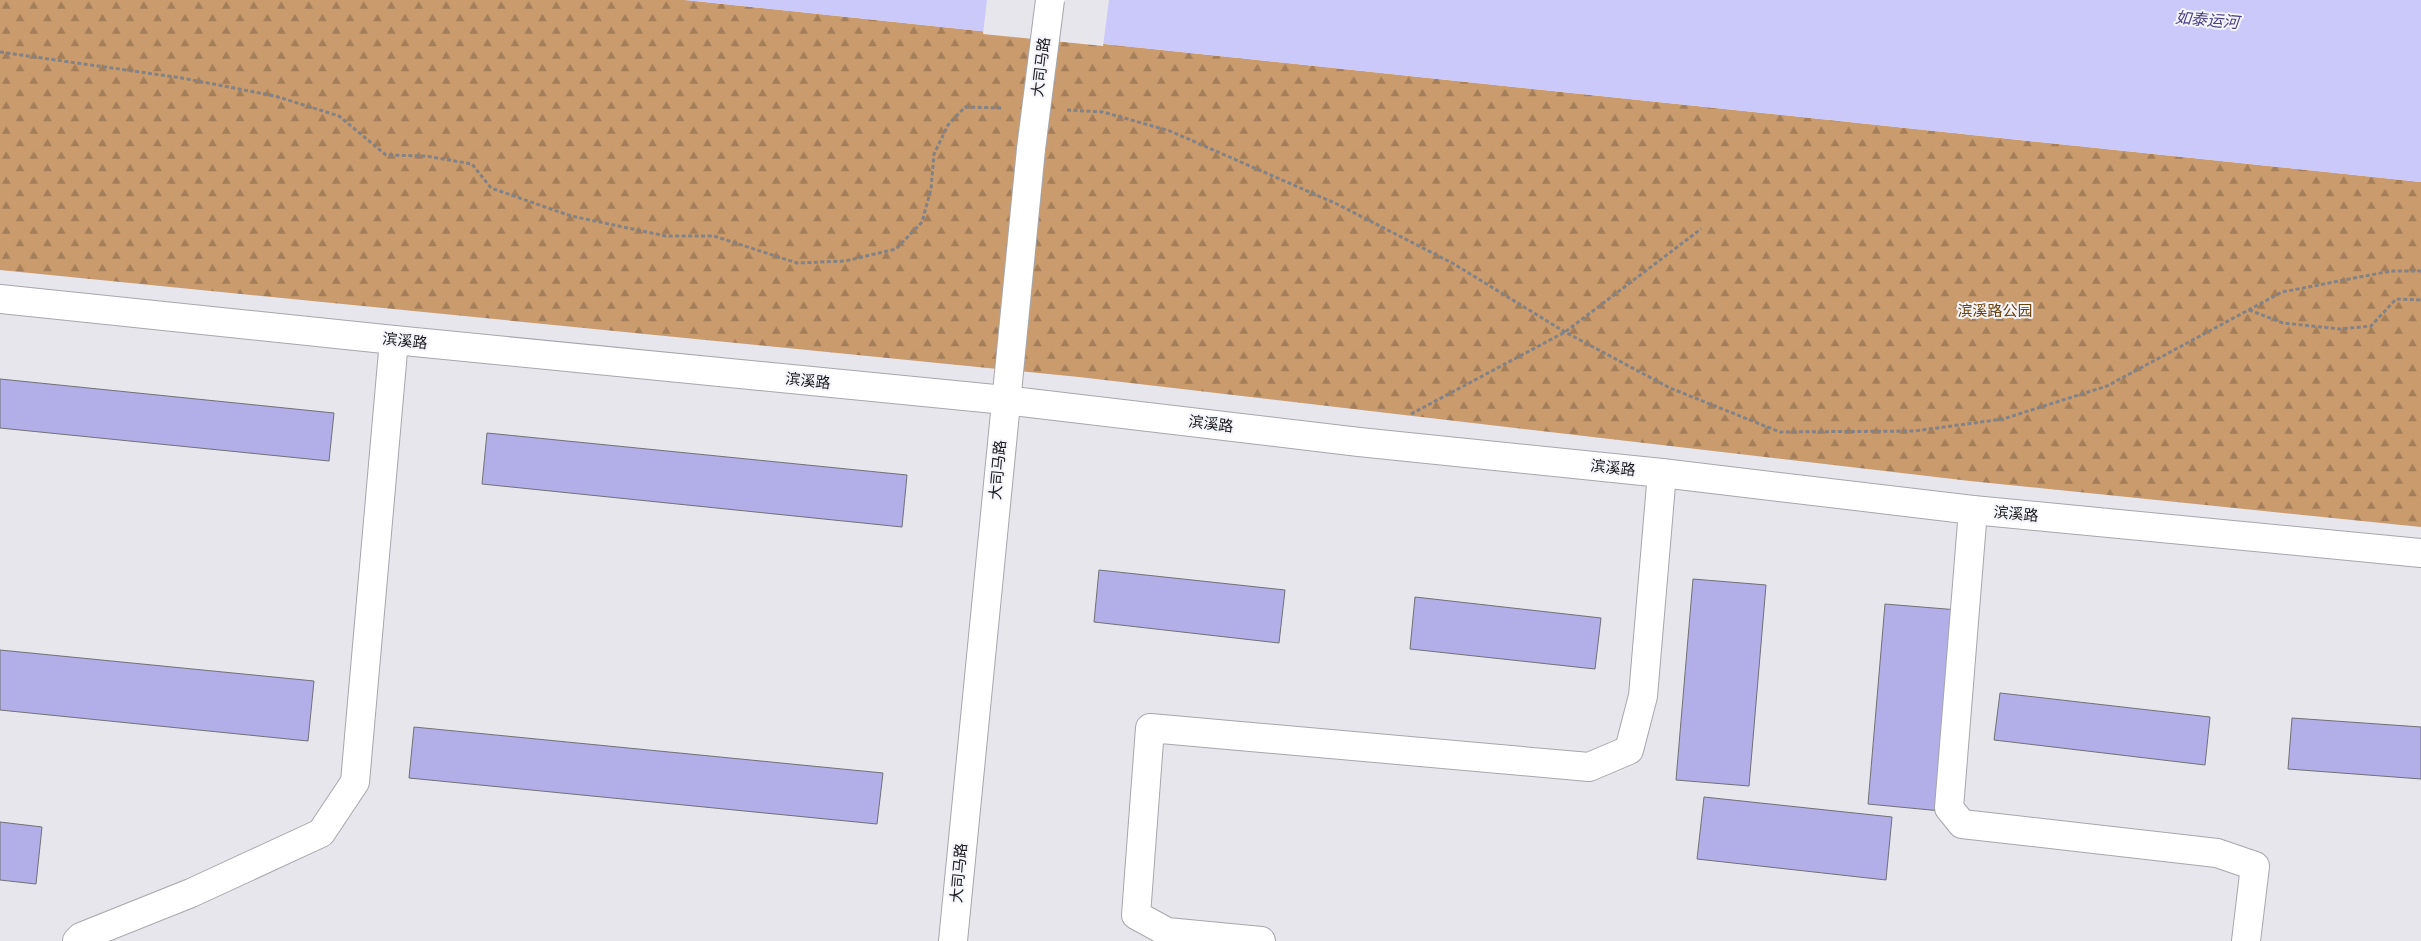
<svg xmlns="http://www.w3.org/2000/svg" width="2421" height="941" viewBox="0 0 2421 941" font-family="Raleway,'Noto Sans SC',sans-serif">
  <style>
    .forest { fill: url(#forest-firs) }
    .water { fill: #cbc9f9 }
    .pier { fill: #e7e6ed }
    .building { fill: #b2aee8; stroke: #707076 }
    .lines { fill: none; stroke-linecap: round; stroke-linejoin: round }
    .street-casing { stroke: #a6a6ac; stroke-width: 30 }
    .secondary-casing { stroke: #a6a6ac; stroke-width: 30 }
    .path { stroke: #828287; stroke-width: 3; stroke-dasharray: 4 2.5; stroke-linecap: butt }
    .street { stroke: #fff; stroke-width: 28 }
    .secondary { stroke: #fff; stroke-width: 28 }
    .secondary-bridge-casing { stroke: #a6a6ac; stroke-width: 30; stroke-linecap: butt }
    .secondary-bridge { stroke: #fff; stroke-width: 28 }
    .labels { text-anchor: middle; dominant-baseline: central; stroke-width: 4; stroke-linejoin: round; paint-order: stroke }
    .street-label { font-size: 15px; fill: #19191c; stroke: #f4f4fb }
    .park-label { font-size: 15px; fill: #6d4005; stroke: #f4f4fb }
    .water-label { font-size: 16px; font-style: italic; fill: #4a3f85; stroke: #f4f4fb }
  </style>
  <defs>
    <pattern id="forest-firs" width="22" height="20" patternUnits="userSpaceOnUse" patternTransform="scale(1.25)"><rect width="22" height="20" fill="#ca9b6d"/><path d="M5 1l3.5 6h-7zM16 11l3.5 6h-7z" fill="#a37e59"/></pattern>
  </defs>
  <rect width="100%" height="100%" fill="#e7e6ed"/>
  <path class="forest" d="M0,0H685L2421,182V527L1970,481L1079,377L0,270Z"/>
  <path class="water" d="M685,0H2421V182Z"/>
  <path class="pier" d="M987,0H1109L1103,46L983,34Z"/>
  <g class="building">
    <path d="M0,379L334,413L329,461L0,428Z"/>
    <path d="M487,433L907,475L902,527L482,484Z"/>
    <path d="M1099,570L1285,590L1279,643L1094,622Z"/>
    <path d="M1693,579L1766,585L1749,786L1676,780Z"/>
    <path d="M1415,597L1601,618L1595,669L1410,649Z"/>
    <path d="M1885,604L1958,610L1941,811L1868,804Z"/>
    <path d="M0,650L314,681L308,741L0,710Z"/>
    <path d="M2000,693L2210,717L2205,765L1994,740Z"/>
    <path d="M2292,718L2421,727V779L2288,769Z"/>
    <path d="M414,727L883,773L877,824L409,778Z"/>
    <path d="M1704,797L1892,817L1886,880L1697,859Z"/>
    <path d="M0,822L42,827L36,884L0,880Z"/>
  </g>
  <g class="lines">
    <g class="street-casing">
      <g id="street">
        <path d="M1973,510L1949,808L1962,824L2217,853L2255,866L2246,941"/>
        <path d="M77,941L81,937L191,893L321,833L355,782L394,340"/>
        <path d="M1261,941L1167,932L1136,915L1150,728L1589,767L1629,750L1643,696L1662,473"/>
      </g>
    </g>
    <g class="secondary-casing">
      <g id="secondary">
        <path d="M0,299L394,340L1005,400L1359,442L1662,473L1973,510L2421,553"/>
        <path d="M953,941L1031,149"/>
      </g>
    </g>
    <g class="path">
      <path d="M0,52L182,78L275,96L339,116L386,155L426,156L472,164L491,188L571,216L666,236H714L797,263L845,261L896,249L922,222L931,189L934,154L948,125L965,107L1003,108"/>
      <path d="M1067,110L1103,112L1170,131L1337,204L1454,264L1565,332L1670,388L1780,432L1915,431L2003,419L2107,386L2282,292L2391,271H2421"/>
      <path d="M2249,310L2283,323L2340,329L2371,326L2396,299L2421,300"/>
      <path d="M1411,414L1565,332L1701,229"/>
    </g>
    <use href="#street" class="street"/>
    <use href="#secondary" class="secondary"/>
    <g class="secondary-bridge-casing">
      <path id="secondary-bridge" d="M1031,149L1050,0"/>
    </g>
    <use href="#secondary-bridge" class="secondary-bridge"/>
  </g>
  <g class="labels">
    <g class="street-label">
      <text transform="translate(1041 67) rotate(-83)">大司马路</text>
      <text transform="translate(405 341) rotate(6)">滨溪路</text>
      <text transform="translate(808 381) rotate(6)">滨溪路</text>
      <text transform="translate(1211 424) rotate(7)">滨溪路</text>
      <text transform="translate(1613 468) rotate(6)">滨溪路</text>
      <text transform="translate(998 470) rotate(-85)">大司马路</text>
      <text transform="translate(2016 514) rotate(5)">滨溪路</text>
      <text transform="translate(959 873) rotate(-85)">大司马路</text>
    </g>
    <g class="park-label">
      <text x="1995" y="311">滨溪路公园</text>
    </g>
    <g class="water-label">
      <text transform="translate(2207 20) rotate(5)">如泰运河</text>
    </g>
  </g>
</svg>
